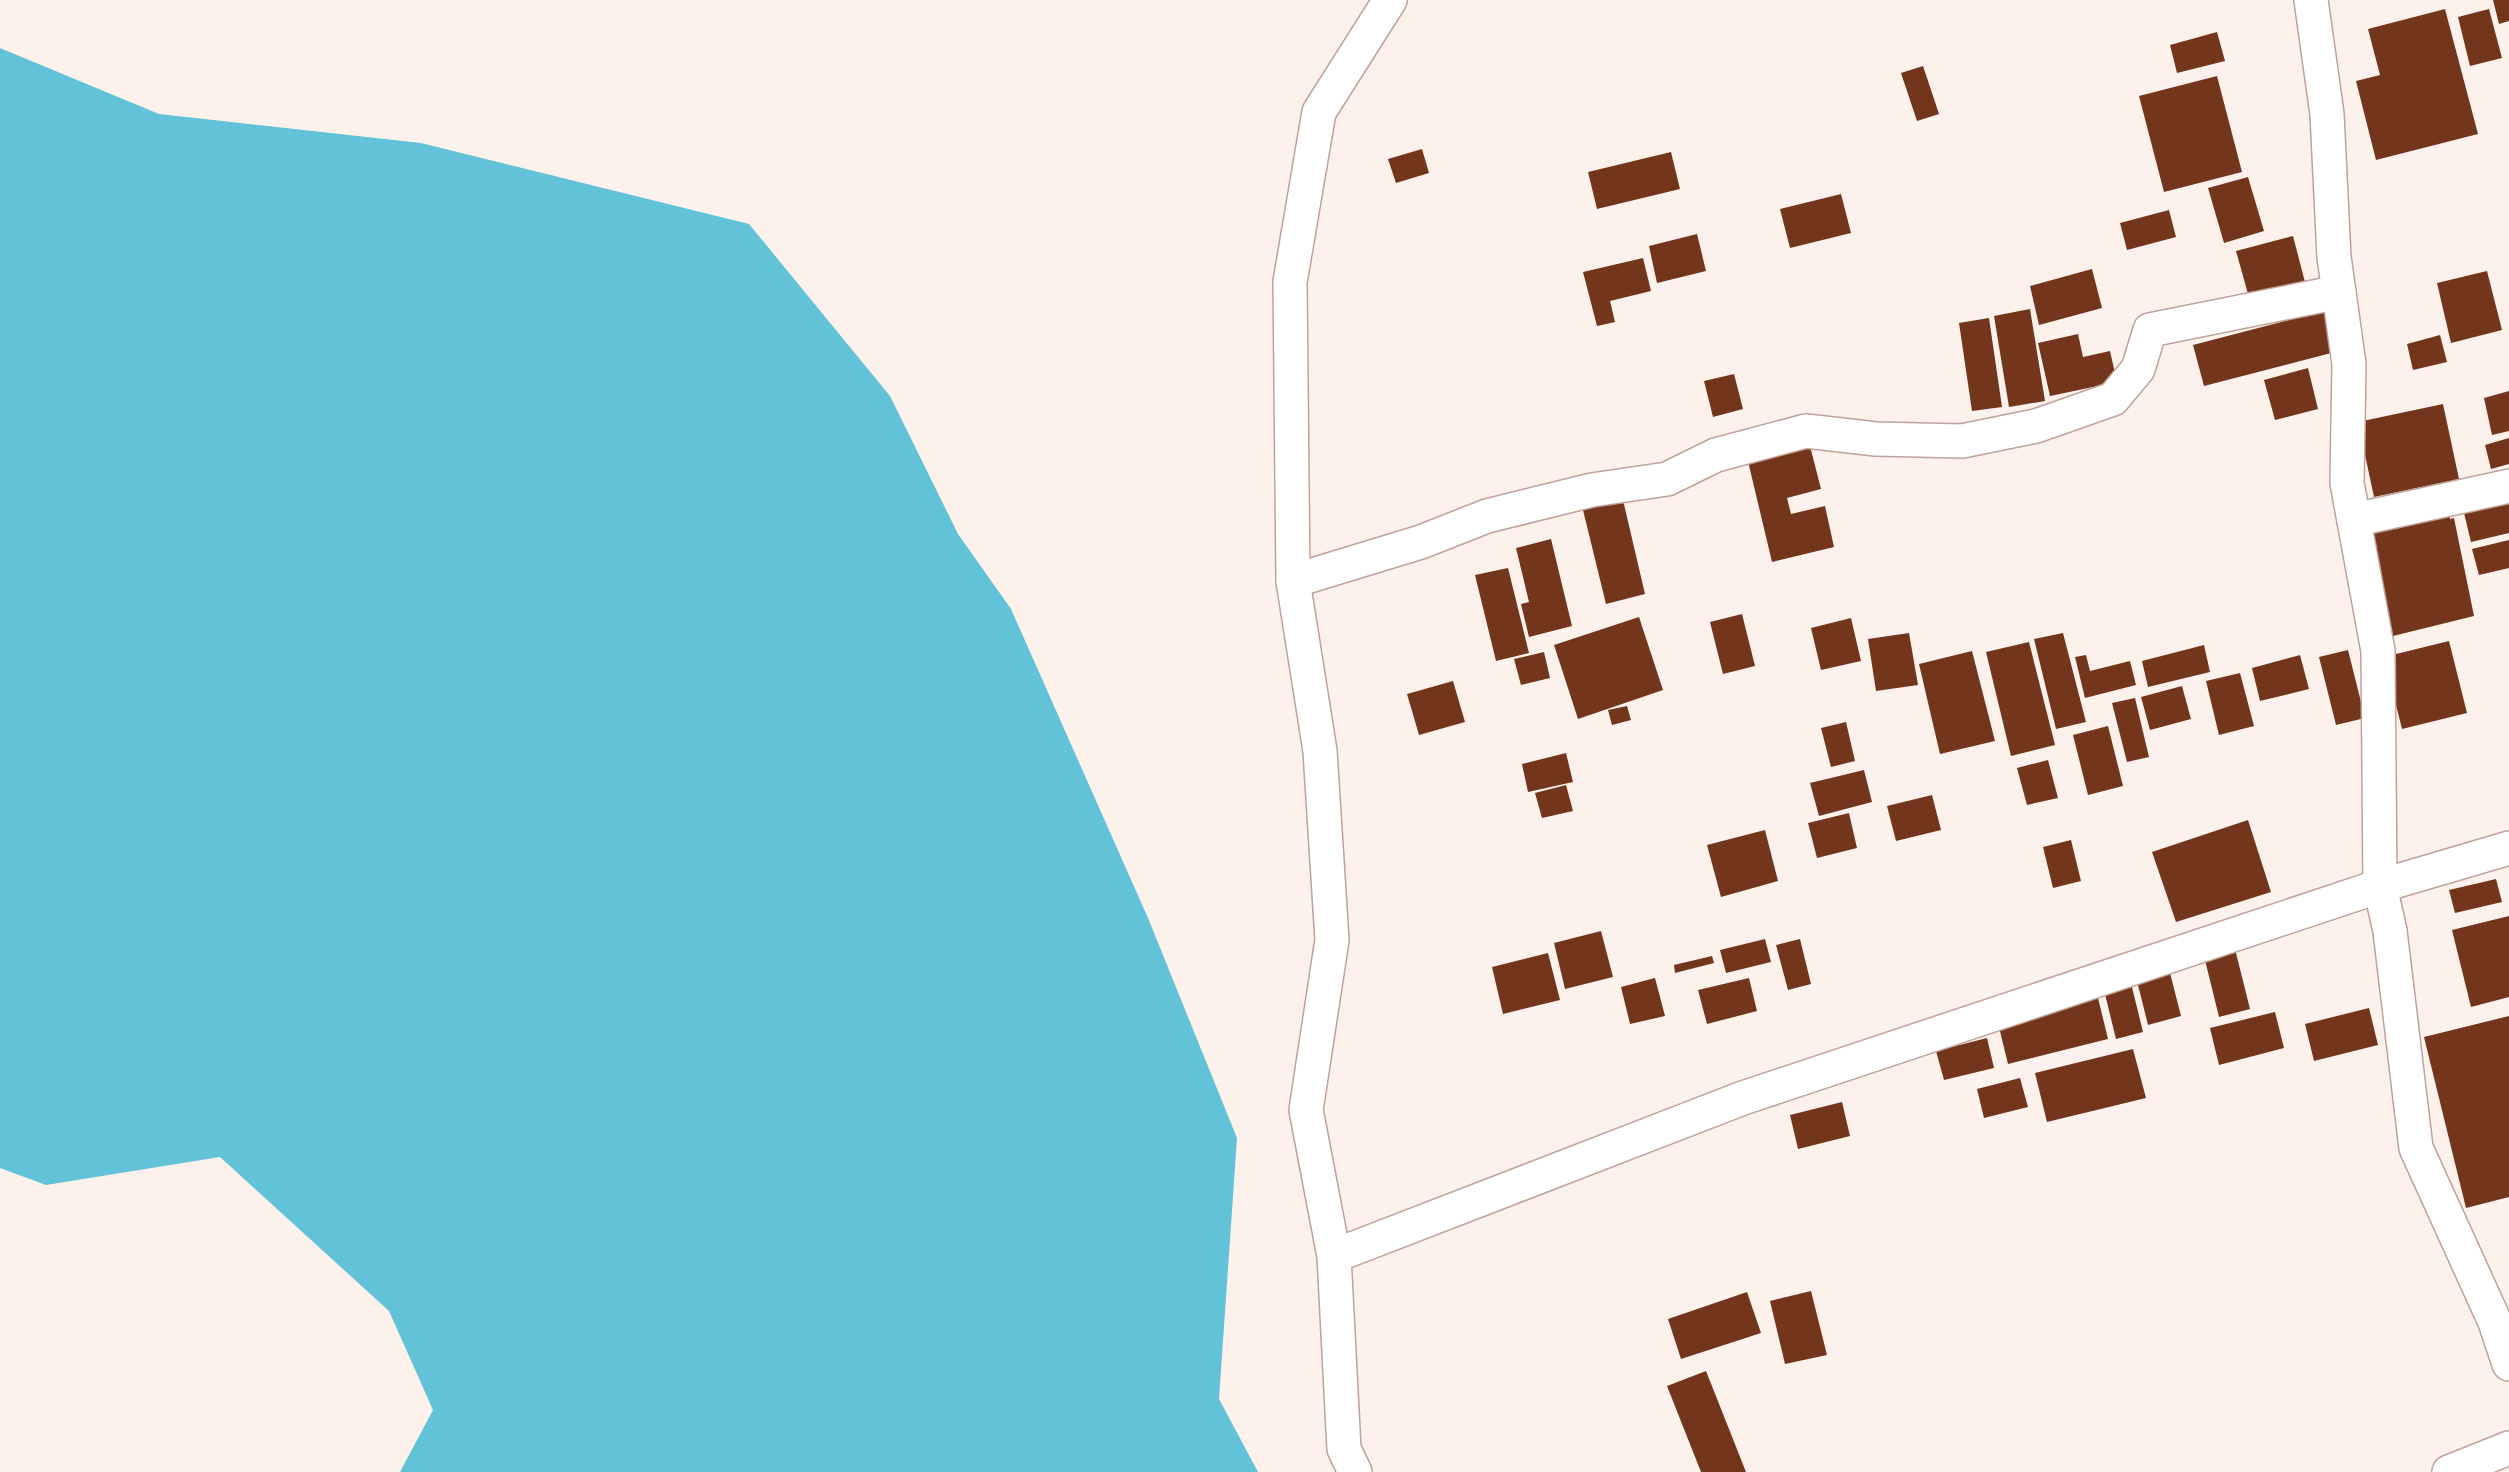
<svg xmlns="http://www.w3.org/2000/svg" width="2509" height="1472" viewBox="0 0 2509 1472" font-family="Montserrat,sans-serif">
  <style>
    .water { fill: #62c2d8 }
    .building { fill: #73351c }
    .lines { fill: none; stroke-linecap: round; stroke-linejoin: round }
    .street-casing { stroke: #bfa298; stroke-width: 36 }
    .street { stroke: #fff; stroke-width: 33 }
  </style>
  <rect width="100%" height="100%" fill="#fdf1ec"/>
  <path class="water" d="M0,48L159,114L421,143L749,224L890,396L958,534L1011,609L1148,918L1237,1138L1219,1399L1258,1472H400L433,1410L389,1311L220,1157L46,1185L0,1168Z"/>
  <g class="building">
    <path d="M2493,0H2509V21L2499,24Z"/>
    <path d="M2445,9L2478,134L2376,160L2356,81L2380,75L2368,29Z"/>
    <path d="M2489,9L2502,58L2470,66L2458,17Z"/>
    <path d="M2217,32L2225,61L2177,73L2170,45Z"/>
    <path d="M1923,66L1939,114L1917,121L1901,73Z"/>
    <path d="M2217,76L2242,172L2164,192L2139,96Z"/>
    <path d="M1422,149L1429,173L1396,183L1388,159Z"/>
    <path d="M1671,152L1680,189L1597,209L1588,172Z"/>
    <path d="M2248,177L2264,231L2224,243L2208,188Z"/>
    <path d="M1841,194L1851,233L1790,248L1780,209Z"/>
    <path d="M2169,210L2176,237L2127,250L2120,223Z"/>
    <path d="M1697,234L1706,271L1657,283L1649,246Z"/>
    <path d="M2293,236L2306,286L2250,301L2236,251Z"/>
    <path d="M1643,258L1651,291L1610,301L1615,322L1597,326L1583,272Z"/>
    <path d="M2092,269L2102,308L2039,325L2030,286Z"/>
    <path d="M2487,271L2502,330L2451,343L2437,283Z"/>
    <path d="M2030,309L2045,401L2009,407L1994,316Z"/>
    <path d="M2324,311L2335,352L2204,386L2193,345Z"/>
    <path d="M1989,318L2002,407L1972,411L1959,323Z"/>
    <path d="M2078,334L2083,357L2110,351L2117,382L2050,396L2038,343Z"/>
    <path d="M2440,335L2447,362L2413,370L2407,344Z"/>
    <path d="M2308,368L2318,409L2275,420L2264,380Z"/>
    <path d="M1734,374L1743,409L1713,417L1704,381Z"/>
    <path d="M2509,391V431L2492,435L2484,398Z"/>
    <path d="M2443,404L2459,479L2374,497L2358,422Z"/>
    <path d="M2509,438V464L2491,469L2485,445Z"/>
    <path d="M1809,442L1821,489L1787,498L1791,514L1825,506L1834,547L1772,562L1747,457Z"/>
    <path d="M1623,500L1645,594L1606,604L1583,510Z"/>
    <path d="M2509,501V533L2471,542L2464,513Z"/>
    <path d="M2449,514L2450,519L2454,518L2474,616L2389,637L2363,536Z"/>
    <path d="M1551,539L1572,626L1529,637L1521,604L1529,602L1516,548Z"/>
    <path d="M2509,540V568L2479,575L2472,549Z"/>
    <path d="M1508,568L1529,653L1496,661L1475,575Z"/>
    <path d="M1742,614L1755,666L1723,674L1710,622Z"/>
    <path d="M1639,617L1663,690L1578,719L1554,645Z"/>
    <path d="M1851,618L1861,661L1821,670L1811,628Z"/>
    <path d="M1909,633L1918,685L1876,691L1868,639Z"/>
    <path d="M2063,633L2086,722L2056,729L2034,639Z"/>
    <path d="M2449,641L2467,713L2402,729L2384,657Z"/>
    <path d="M2029,642L2055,745L2011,756L1986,652Z"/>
    <path d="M2204,645L2210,672L2148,687L2142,661Z"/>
    <path d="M2348,650L2365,718L2336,725L2319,657Z"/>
    <path d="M1972,651L1995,741L1940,754L1919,664Z"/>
    <path d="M1544,652L1550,678L1521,685L1514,659Z"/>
    <path d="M2086,655L2090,671L2130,661L2136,685L2085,698L2075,657Z"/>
    <path d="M2300,655L2309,689L2260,701L2252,668Z"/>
    <path d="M2240,673L2254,726L2219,735L2206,681Z"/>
    <path d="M1453,681L1465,722L1419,735L1407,694Z"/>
    <path d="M2182,686L2191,719L2150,730L2141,697Z"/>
    <path d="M2135,698L2149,757L2127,762L2112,703Z"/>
    <path d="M1627,706L1631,720L1612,725L1608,710Z"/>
    <path d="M1846,722L1855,761L1831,767L1821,728Z"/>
    <path d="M2108,726L2123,786L2088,795L2073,735Z"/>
    <path d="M1566,753L1573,782L1528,792L1522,764Z"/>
    <path d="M2048,760L2058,798L2027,805L2017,768Z"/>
    <path d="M1864,770L1872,802L1819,816L1810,783Z"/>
    <path d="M1566,785L1573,811L1542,818L1535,793Z"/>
    <path d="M1932,795L1941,830L1896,841L1887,806Z"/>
    <path d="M1849,813L1857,848L1817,858L1808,823Z"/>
    <path d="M2248,820L2271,892L2176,922L2152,852Z"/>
    <path d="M1765,830L1778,881L1721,897L1707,845Z"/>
    <path d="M2071,840L2081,881L2053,888L2043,847Z"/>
    <path d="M2496,879L2502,902L2455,913L2449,890Z"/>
    <path d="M2509,916V997L2471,1007L2452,930Z"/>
    <path d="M1601,931L1613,977L1565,989L1554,943Z"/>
    <path d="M1765,939L1771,962L1726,973L1720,950Z"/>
    <path d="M1800,939L1811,984L1788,990L1776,945Z"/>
    <path d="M2235,949L2250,1009L2219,1017L2204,956Z"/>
    <path d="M1548,953L1560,1000L1503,1014L1492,967Z"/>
    <path d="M1712,956L1714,963L1675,973L1674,965Z"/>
    <path d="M2169,969L2181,1016L2148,1025L2136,977Z"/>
    <path d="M1655,978L1665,1016L1630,1024L1621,987Z"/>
    <path d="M1749,978L1757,1011L1707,1024L1698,990Z"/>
    <path d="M2131,983L2143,1032L2116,1039L2104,990Z"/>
    <path d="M2098,998L2108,1039L2008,1064L1998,1023Z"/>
    <path d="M2369,1008L2378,1045L2314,1061L2305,1024Z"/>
    <path d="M2275,1012L2284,1048L2219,1065L2210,1028Z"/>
    <path d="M2509,1016V1197L2466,1208L2424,1037Z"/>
    <path d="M1987,1038L1994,1068L1944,1080L1936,1051Z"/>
    <path d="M2133,1049L2146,1098L2047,1122L2035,1073Z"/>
    <path d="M2020,1078L2028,1107L1984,1118L1977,1089Z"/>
    <path d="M1842,1102L1850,1136L1798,1149L1790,1115Z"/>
    <path d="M1811,1291L1827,1355L1785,1364L1770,1301Z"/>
    <path d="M1747,1292L1761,1333L1681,1359L1668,1319Z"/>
    <path d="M1706,1371L1746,1472H1701L1667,1386Z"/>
  </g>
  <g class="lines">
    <g class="street-casing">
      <g id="street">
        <path d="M2311,0L2327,114L2334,257L2349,364L2347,483L2378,651L2380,886L2390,931L2416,1148L2495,1322L2509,1364"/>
        <path d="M2354,520L2509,486"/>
        <path d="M1293,581L1421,542L1487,516L1592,490L1667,479L1716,455L1806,431L1876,439L1962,441L2036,426L2113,399L2138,369L2150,330L2339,292"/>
        <path d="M1334,1256L1743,1098L2380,886L2509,848"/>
        <path d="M1355,1472L1344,1449L1334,1256L1306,1110L1332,940L1320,751L1293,581L1290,282L1319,112L1390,0"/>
        <path d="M2449,1472L2509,1448"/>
      </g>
    </g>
    <use href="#street" class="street"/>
  </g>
</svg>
